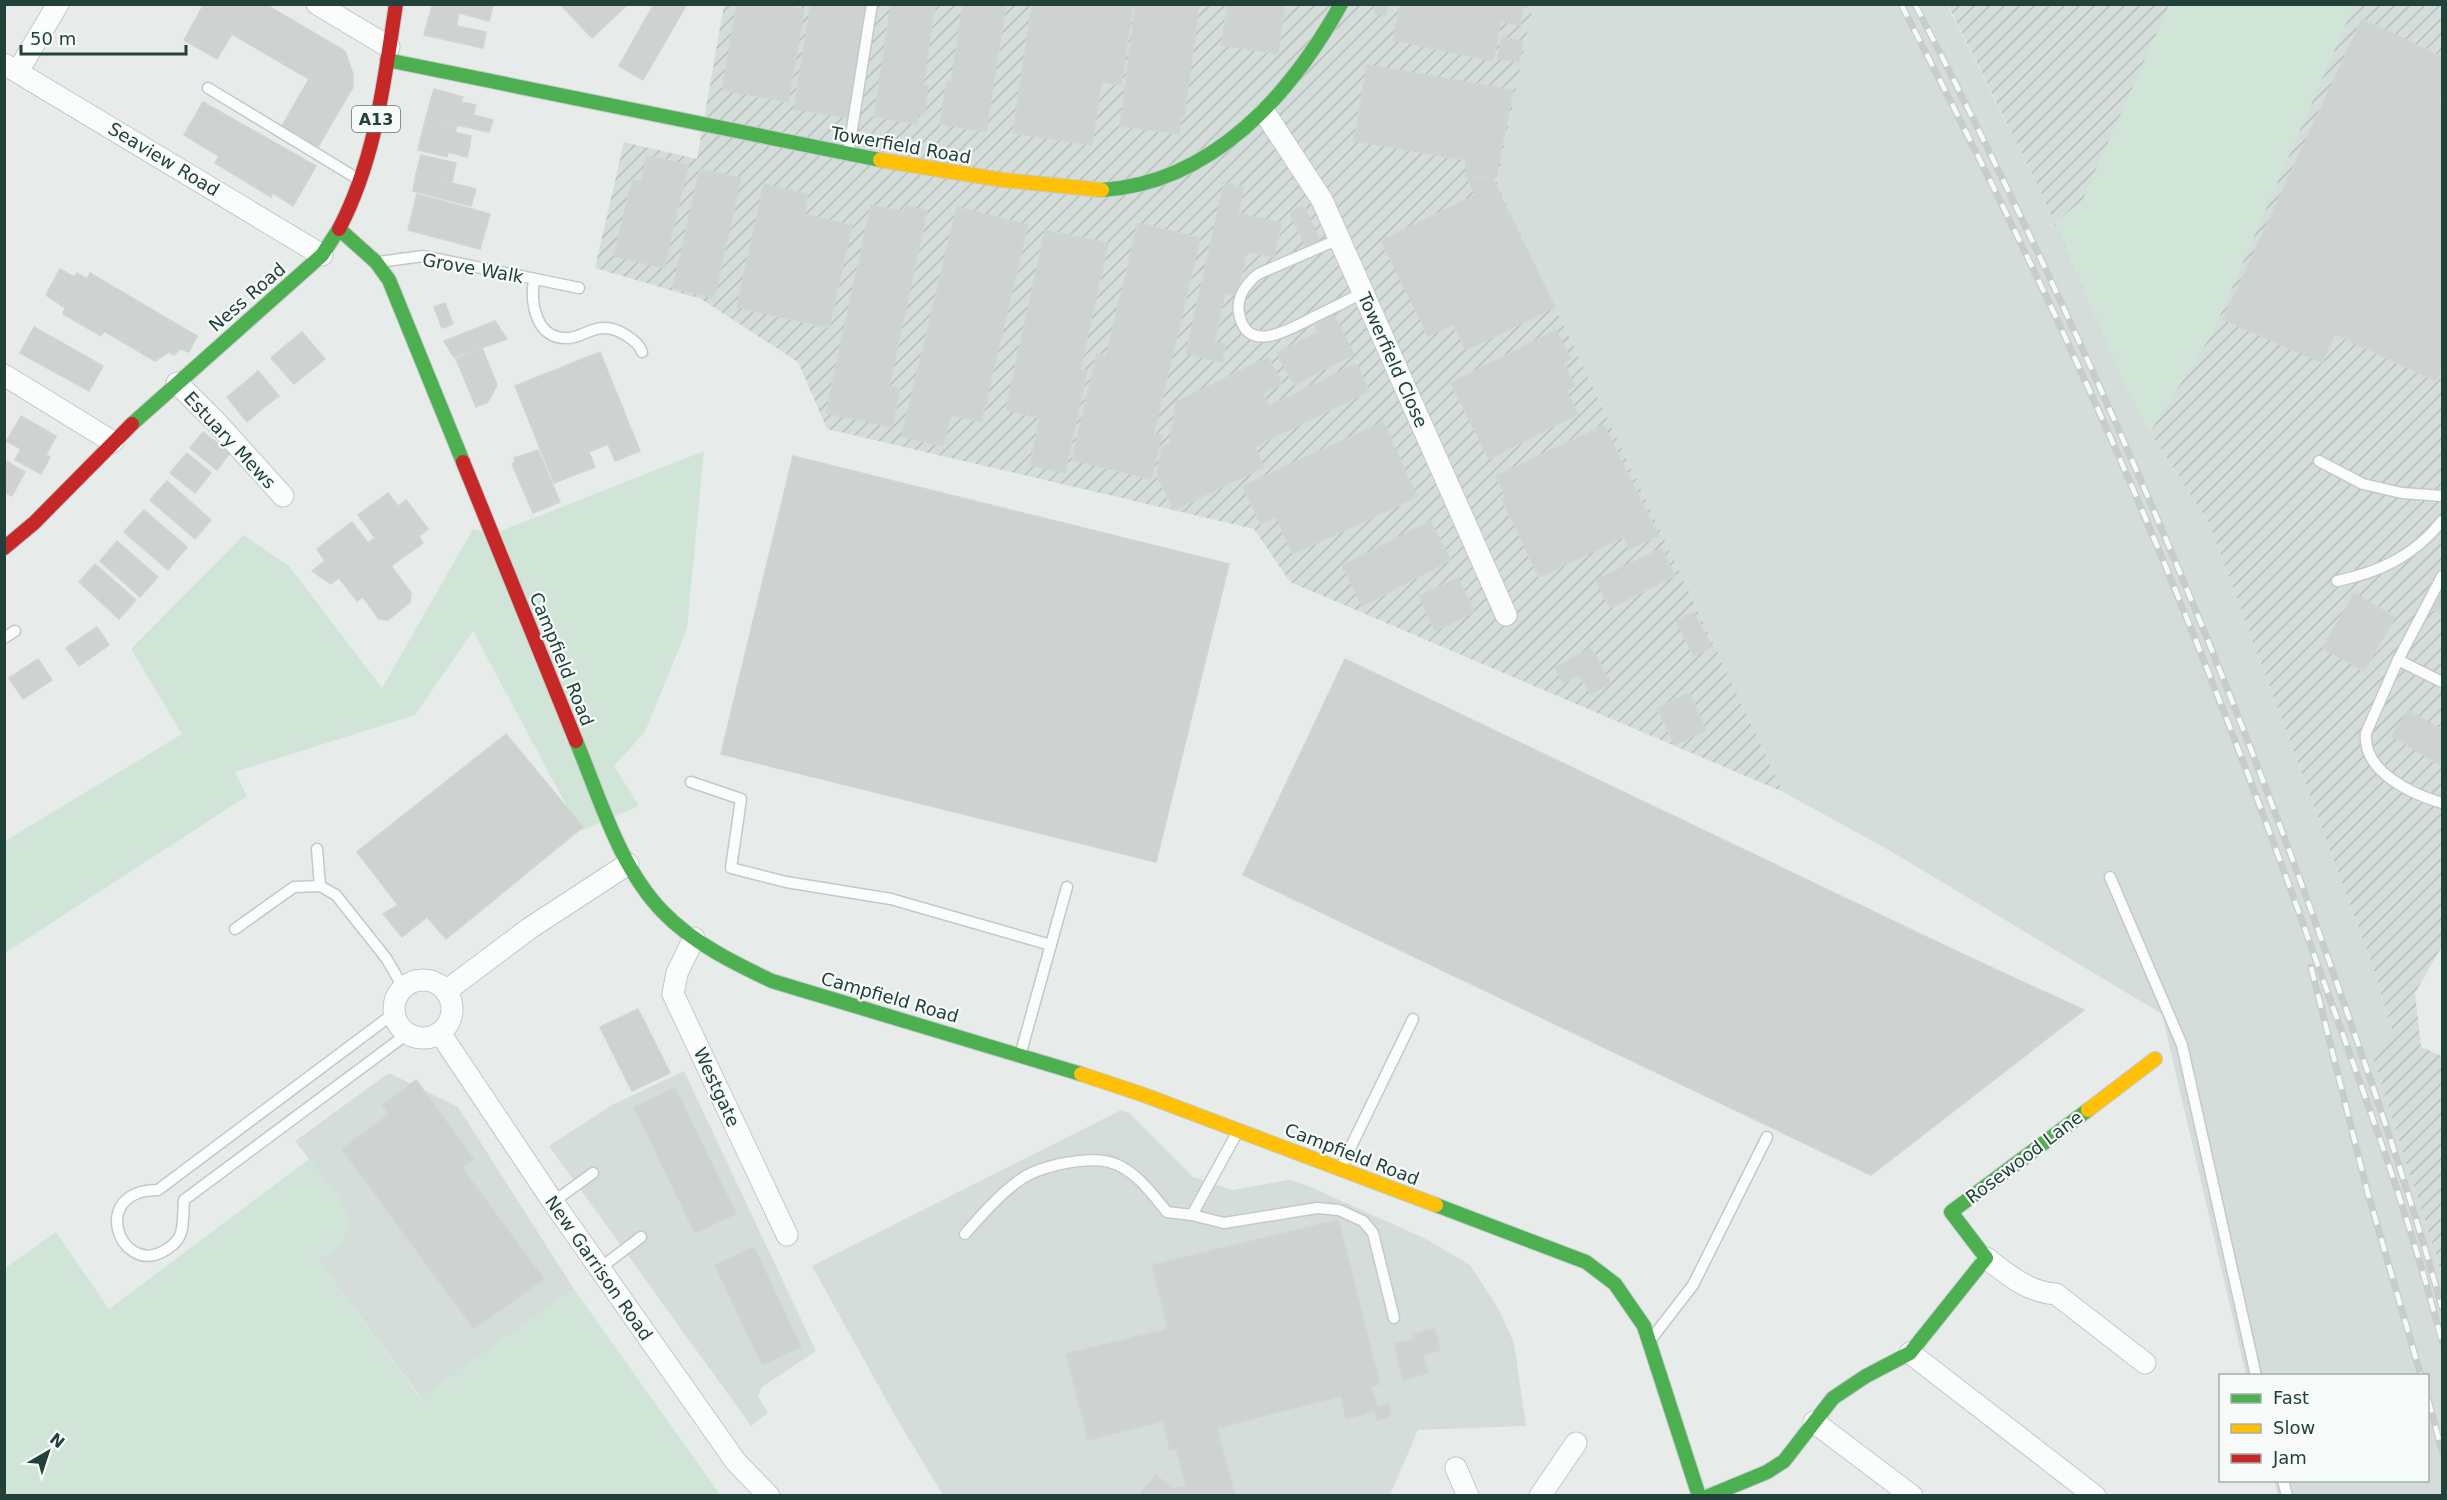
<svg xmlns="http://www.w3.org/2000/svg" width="2447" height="1500" viewBox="0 0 2447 1500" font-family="'DejaVu Sans',sans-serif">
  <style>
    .built { fill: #d5ddda }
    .industrial { fill: url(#industrial-furrows) }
    .green { fill: #d0e5d8 }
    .building { fill: #ced3d1; stroke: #d0d5d3; stroke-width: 1.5 }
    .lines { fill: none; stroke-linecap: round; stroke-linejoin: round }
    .lane-casing { stroke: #c4c9c7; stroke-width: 13 }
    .street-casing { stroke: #c4c9c7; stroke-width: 23 }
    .fast-casing { stroke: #c3cac8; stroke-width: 16 }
    .slow-casing { stroke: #c3cac8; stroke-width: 16 }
    .jam-casing { stroke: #c3cac8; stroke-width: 16 }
    .lane { stroke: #fbfcfc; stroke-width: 10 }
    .street { stroke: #fbfcfc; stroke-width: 21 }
    .fast { stroke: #4caf50; stroke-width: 14 }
    .slow { stroke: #ffc107; stroke-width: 14 }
    .jam { stroke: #c62828; stroke-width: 14 }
    .rail-casing { stroke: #c8cdcb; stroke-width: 7 }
    .rail { stroke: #f6faf8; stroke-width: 4.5; stroke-dasharray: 14; stroke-linecap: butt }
    .labels { text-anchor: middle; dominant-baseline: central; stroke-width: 4.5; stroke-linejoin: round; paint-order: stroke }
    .shield { fill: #f6faf8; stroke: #627874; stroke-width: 1.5 }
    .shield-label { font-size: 16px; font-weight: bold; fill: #23413b }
    .street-label { font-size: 18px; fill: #23413b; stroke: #f6faf8 }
  </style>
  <defs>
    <pattern id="industrial-furrows" width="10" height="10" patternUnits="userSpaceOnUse" patternTransform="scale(1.5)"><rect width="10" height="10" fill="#d5ddda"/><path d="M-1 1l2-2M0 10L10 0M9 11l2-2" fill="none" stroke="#b7bfbc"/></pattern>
  </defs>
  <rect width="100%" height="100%" fill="#e7ecea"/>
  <g class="built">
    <path d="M1533,5H1947L2039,188L2123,380L2150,432L2209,523L2370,958L2392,1029L2372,1055L2442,1274V1495H2278L2274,1481L2428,1480V1376L2246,1375L2162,1014L1887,849L1783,792L1497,183Z"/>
    <path d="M684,1071L816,1351L762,1387L758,1396L768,1413L751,1426L549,1146L612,1105Z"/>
    <path d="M389,1073L458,1107L574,1289L421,1398L318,1260L341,1243L340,1199L295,1141Z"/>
    <path d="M1121,1110L1129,1113L1193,1177L1232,1190L1289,1180L1306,1185L1426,1239L1470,1265L1498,1308L1514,1343L1526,1426L1418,1430L1390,1495H943L898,1421L812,1266Z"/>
  </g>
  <g class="industrial">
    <path d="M724,5H1533L1497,183L1783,792L1290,582L1254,529L827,429L798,362L701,299L595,268L624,142L697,159Z"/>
    <path d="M1948,5H2442V946L2415,993L2421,1047L2442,1056V1274L2372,1055L2392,1029L2370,958L2209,523L2150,432L2123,380L2039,188Z"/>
  </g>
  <g class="green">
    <path d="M2169,5H2354L2212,334L2150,432L2123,380L2055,222L2082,201Z"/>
    <path d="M704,451L687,629L645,732L614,766L639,806L580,831L473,631L415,715L235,772L247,796L5,953V841L182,734L131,649L244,535L289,566L382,688L473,529L493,534Z"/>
    <path d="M309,1159L340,1199L350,1222L341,1243L318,1260L420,1398L574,1289L719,1493L716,1496L5,1495V1268L56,1232L109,1309Z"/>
  </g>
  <g class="building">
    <path d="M204,4H265L345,51L353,74V87L318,147L282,126L309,79L232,34L217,59L184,40Z"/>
    <path d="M433,4H492L493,5L489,21L459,13L458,17L431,10Z"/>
    <path d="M560,4H628L592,38Z"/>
    <path d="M654,4H687L643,80L619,66Z"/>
    <path d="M737,4H783L804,10L788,102L722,90Z"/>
    <path d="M811,4H867L848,118L794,109Z"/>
    <path d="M891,4H935L923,85L928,86L924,115L918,114L917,124L874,117Z"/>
    <path d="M963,4H1006L986,132L940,124L947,82L951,83Z"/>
    <path d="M1032,4H1133L1121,85L1101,82L1092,145L1013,133Z"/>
    <path d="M1136,4H1199L1184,118L1181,117L1179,134L1120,126Z"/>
    <path d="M1228,4H1285L1278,54L1221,45Z"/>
    <path d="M1376,4H1389L1386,16L1374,13Z"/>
    <path d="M1400,4H1530L1529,7L1523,6L1520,25L1501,21L1493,61L1393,40Z"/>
    <path d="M431,10L458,17L457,26L486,32L483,48L424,35Z"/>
    <path d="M2362,19L2442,57V94L2439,103L2442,105V367L2436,381L2335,334L2322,363L2223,319Z"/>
    <path d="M1502,37L1523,41L1519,62L1498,58Z"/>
    <path d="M1367,65L1513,90L1496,177L1466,178V160L1354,141Z"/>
    <path d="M434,89L463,97L461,102L476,105L473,115L430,103Z"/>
    <path d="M203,102L316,166L293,206L273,193L271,197L215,163L219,156L184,135Z"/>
    <path d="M430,103L493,120L489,132L426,118Z"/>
    <path d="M426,118L457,126L455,132L471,136L470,145L422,133Z"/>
    <path d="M422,133L470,145L467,157L448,152L447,157L418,150Z"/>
    <path d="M421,155L456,163L452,182L416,174Z"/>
    <path d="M647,156L688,165L664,268L614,256L632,180L641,182Z"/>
    <path d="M700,169L741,178L714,298L673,288Z"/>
    <path d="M416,174L476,189L471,206L413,191Z"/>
    <path d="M1492,178L1555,307L1466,350L1453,324L1428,336L1381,241L1475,195L1468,180Z"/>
    <path d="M1224,183L1244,187L1238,213L1282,223L1274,257L1247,251L1237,296L1225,293L1214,342L1226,344L1222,362L1186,354Z"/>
    <path d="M764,184L808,194L804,214L852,225L829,328L737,307Z"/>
    <path d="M417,194L490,214L480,249L408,230Z"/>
    <path d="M871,205L904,212L905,206L927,211L889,386L900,389L892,427L826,413Z"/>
    <path d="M1304,206L1320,241L1306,248L1290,212Z"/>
    <path d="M957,207L1028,225L981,422L951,415L943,446L902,436Z"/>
    <path d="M1138,223L1200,238L1154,433L1162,435L1151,479L1072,460L1097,354L1106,356Z"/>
    <path d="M1045,230L1108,243L1080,370L1087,371L1065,473L1030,465L1040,418L1006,410Z"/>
    <path d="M60,269L74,277L77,273L87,279L90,273L197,336L189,352L180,349L174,355L169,352L155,361L104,331L101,336L63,314L65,308L46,295Z"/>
    <path d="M445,303L453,324L442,328L434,307Z"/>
    <path d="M1333,314L1354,354L1294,385L1277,353L1318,332L1314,323Z"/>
    <path d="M495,321L507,339L454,357L444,341Z"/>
    <path d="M34,327L103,366L89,391L20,353Z"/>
    <path d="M1556,330L1571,359L1563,363L1575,386L1566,390L1578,414L1489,459L1451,383Z"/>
    <path d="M302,332L325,359L309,372L286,345Z"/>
    <path d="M286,345L309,372L294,384L271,358Z"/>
    <path d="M482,348L497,385L488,402L476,407L456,359Z"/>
    <path d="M600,352L640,451L615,461L608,444L589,452L595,467L554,483L515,386Z"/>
    <path d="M1268,357L1282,384L1263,394L1269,406L1356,364L1369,391L1254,447L1264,467L1174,510L1157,476L1162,448L1170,444L1176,402Z"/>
    <path d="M258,371L279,396L263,408L243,384Z"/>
    <path d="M243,384L263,408L247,422L227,397Z"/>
    <path d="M21,416L56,436L46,455L11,434Z"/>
    <path d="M1383,422L1417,497L1293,554L1276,517L1260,524L1243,486Z"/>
    <path d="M1604,425L1658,536L1630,549L1623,537L1539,577L1502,499L1506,497L1496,476Z"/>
    <path d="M203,432L230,453L217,470L190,448Z"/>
    <path d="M11,434L50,457L41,474L15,460L21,449L6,441Z"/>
    <path d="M538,450L560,502L533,513L512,464L515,462L514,458Z"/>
    <path d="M187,453L211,473L195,493L170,473Z"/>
    <path d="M793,456L1229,564L1156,862L721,754Z"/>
    <path d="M4,460L25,472L12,496L4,492Z"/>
    <path d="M167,481L211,520L195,539L150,500Z"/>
    <path d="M388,493L398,506L406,500L428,529L419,536L423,543L391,566L411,593L410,602L388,620L379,619L363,597L357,601L339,578L331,584L312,571L325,561L317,549L352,522L368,543L375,538L358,515Z"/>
    <path d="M144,510L187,547L168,570L124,532Z"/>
    <path d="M1430,521L1451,560L1362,606L1342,566Z"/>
    <path d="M117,541L158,577L140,597L100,561Z"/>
    <path d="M1661,548L1675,576L1610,608L1596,580Z"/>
    <path d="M95,564L136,600L119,619L79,582Z"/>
    <path d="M1458,578L1474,612L1435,631L1419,596Z"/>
    <path d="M2442,588V615L2432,609Z"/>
    <path d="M2354,593L2395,617L2364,671L2323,648Z"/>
    <path d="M1693,612L1712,647L1694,656L1676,621Z"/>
    <path d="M97,627L109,645L79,666L66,648Z"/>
    <path d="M1591,648L1611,683L1591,694L1579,675L1564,683L1555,668Z"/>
    <path d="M38,659L52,680L23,699L9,678Z"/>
    <path d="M1345,659L1958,952L2084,1010L1871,1175L1243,875Z"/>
    <path d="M1689,693L1706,730L1675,745L1657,708Z"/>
    <path d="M2408,710L2442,730V766L2392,736Z"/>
    <path d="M506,734L583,827L446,939L427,917L402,937L383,914L398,905L357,852Z"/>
    <path d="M638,1009L670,1073L632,1091L600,1027Z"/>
    <path d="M416,1080L474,1159L462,1168L544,1279L474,1329L342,1149L389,1114L382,1105Z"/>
    <path d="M675,1088L736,1214L695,1233L634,1107Z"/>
    <path d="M1338,1220L1380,1384L1371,1386L1377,1407L1388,1404L1391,1416L1377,1420L1375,1411L1346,1419L1341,1396L1217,1428L1235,1496H1138L1156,1475L1173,1489L1186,1486L1176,1449L1170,1450L1163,1421L1088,1440L1066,1354L1168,1329L1152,1265Z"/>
    <path d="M754,1247L801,1347L762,1365L715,1265Z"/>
    <path d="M1435,1329L1440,1350L1423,1355L1428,1373L1403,1380L1394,1344L1415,1339L1413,1334Z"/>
  </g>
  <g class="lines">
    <g class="lane-casing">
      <g id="lane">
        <path d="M208,88L358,179"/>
        <path d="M848,154L872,4"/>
        <path d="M1339,239L1258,274C1247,283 1236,297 1239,313C1246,356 1291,329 1314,317C1331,309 1347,301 1364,292"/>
        <path d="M379,262L423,256L579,288"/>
        <path d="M534,279C530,304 536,340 569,338C582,337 592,327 605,328C617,328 638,340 642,352"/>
        <path d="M2319,461L2363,484L2402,493L2442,496"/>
        <path d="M2442,576L2398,660L2366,733C2362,771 2411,794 2442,803"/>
        <path d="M2337,581C2380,572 2414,556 2442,521"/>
        <path d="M4,638L15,631"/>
        <path d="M2398,660L2442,682"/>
        <path d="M691,782L741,799L731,868L786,882L891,899L1051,945"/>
        <path d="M317,849L320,886"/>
        <path d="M2110,877L2182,1045L2256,1376"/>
        <path d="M235,929L294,887L320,886L336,895L386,958L403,987"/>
        <path d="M393,1014L158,1190C89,1190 119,1274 162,1252C170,1248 178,1242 181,1233C184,1223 183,1210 184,1200L407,1034"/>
        <path d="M1021,1052L1067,887"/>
        <path d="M1341,1167L1413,1019"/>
        <path d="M553,1202L593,1173"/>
        <path d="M1192,1215L1224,1223L1317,1208L1339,1210L1363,1221L1373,1233L1394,1318"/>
        <path d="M965,1234C981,1216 997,1197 1017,1182C1037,1166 1093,1153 1118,1165C1139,1175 1152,1194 1167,1212L1192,1215L1238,1131"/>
        <path d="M599,1269L641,1237"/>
        <path d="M1652,1338L1693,1285L1767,1137"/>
        <path d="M2283,1480L2287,1496"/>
      </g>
    </g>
    <g class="street-casing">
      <g id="street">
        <path d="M317,4L389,47"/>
        <path d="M4,64L322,255"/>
        <path d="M18,71L58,4"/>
        <path d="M1265,113L1322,200L1506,615"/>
        <path d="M4,375L113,442"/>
        <path d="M177,383L218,424L283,496"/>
        <path d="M694,938L677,973L673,994L787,1235"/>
        <circle cx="423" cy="1009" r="29"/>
        <path d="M446,991L530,928L628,864"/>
        <path d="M440,1033L553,1202L736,1462L769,1496"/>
        <path d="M1986,1258C2009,1275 2027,1292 2056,1294L2145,1363"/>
        <path d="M1910,1353L2095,1496"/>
        <path d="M1814,1422L1912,1496"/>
        <path d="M1456,1468L1468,1496"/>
        <path d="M1540,1496L1576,1443"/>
      </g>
    </g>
    <g class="fast-casing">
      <g id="fast">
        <path d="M387,60L880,160"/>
        <path d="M1102,190C1213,183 1291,94 1341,4"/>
        <path d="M132,424L322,255L339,229L376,262L389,280L463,462"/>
        <path d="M576,741C600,798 619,867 663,912C693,943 734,963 772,981L1081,1074"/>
        <path d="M1436,1205L1586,1262L1615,1284L1644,1326L1699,1496"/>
        <path d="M1709,1496L1767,1472L1784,1461L1833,1398L1866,1376L1910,1353L1986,1258L1951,1212L2088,1110"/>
      </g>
    </g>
    <g class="slow-casing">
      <g id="slow">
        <path d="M880,160L1003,180L1102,190"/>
        <path d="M1081,1074L1144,1095L1436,1205"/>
        <path d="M2088,1110L2155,1059"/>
      </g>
    </g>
    <g class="jam-casing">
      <g id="jam">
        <path d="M339,229C376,158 384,82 396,4"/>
        <path d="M463,462L576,741"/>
        <path d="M4,548L34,523L132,424"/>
      </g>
    </g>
    <use href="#lane" class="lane"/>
    <use href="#street" class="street"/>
    <use href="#fast" class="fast"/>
    <use href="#slow" class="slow"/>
    <use href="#jam" class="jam"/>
    <g class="rail-casing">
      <g id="rail">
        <path d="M1901,4C1962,123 2022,242 2077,363C2167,559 2245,760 2317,963C2362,1088 2409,1213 2442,1342"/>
        <path d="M1915,4C2074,312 2213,631 2328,958C2369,1074 2409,1189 2442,1308"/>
        <path d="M2311,967L2367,1190L2421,1376"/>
        <path d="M2428,1399L2442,1451"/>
      </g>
    </g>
    <use href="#rail" class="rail"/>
  </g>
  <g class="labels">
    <rect class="shield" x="352" y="106" width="48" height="26" rx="4.5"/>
    <g class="shield-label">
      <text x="376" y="119">A13</text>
    </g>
    <g class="street-label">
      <text transform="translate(901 145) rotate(10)">Towerfield Road</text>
      <text transform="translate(164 159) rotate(31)">Seaview Road</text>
      <text transform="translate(473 268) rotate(10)">Grove Walk</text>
      <text transform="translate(247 297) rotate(-41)">Ness Road</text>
      <text transform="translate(1393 360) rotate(66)">Towerfield Close</text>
      <text transform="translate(230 440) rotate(47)">Estuary Mews</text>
      <text transform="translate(562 659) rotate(68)">Campfield Road</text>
      <text transform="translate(890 997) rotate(16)">Campfield Road</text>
      <text transform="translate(717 1087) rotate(65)">Westgate</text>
      <text transform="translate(1352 1154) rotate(21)">Campfield Road</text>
      <text transform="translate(2024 1157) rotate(-37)">Rosewood Lane</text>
      <text transform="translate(599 1268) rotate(55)">New Garrison Road</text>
    </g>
  </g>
  <rect width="2447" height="1500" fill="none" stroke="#23413b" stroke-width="12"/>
  <rect x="2219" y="1374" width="210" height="108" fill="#f6faf8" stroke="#a2b0ac" stroke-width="1.5"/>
  <rect x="2231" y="1394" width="30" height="9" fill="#4caf50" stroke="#a2b0ac" stroke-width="1.5"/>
  <text x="2273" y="1404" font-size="18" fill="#23413b">Fast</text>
  <rect x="2231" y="1424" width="30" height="9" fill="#ffc107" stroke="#a2b0ac" stroke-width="1.5"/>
  <text x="2273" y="1434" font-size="18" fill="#23413b">Slow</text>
  <rect x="2231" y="1454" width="30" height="9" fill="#c62828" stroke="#a2b0ac" stroke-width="1.5"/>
  <text x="2273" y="1464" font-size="18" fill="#23413b">Jam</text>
  <g transform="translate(48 1452) rotate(39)" stroke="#f6faf8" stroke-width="4.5" paint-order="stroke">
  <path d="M0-4.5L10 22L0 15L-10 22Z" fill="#23413b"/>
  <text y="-9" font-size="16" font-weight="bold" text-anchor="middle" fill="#23413b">N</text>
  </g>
  <path d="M21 45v9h165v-9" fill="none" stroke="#23413b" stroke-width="3"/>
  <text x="30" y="45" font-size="18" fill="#23413b" stroke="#f6faf8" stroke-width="4.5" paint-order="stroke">50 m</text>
</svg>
